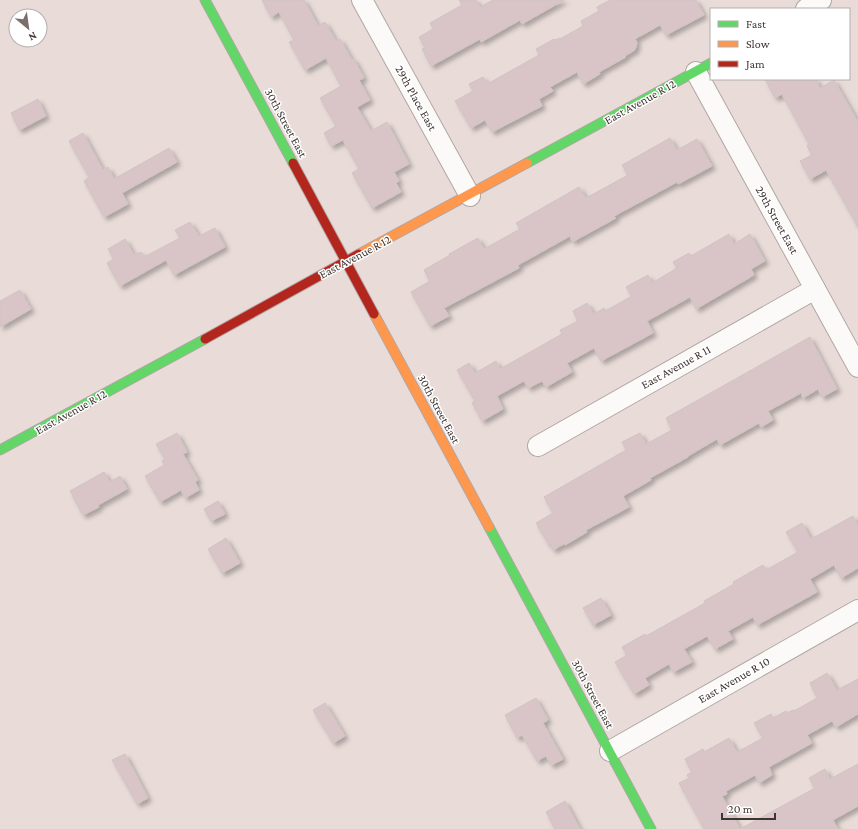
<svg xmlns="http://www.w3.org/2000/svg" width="858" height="829" viewBox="0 0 858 829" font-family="'Crimson Pro',serif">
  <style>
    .building { fill: #d9c5c7; stroke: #cfc4c3; filter: url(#shadow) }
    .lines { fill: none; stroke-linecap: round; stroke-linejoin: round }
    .street-casing { stroke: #b1a7a4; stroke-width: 22 }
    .fast-casing { stroke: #b1a7a4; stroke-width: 11 }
    .slow-casing { stroke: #b1a7a4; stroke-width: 11 }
    .jam-casing { stroke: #b1a7a4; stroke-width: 11 }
    .street { stroke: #fcfaf9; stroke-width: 20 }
    .fast { stroke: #63d668; stroke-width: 9 }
    .slow { stroke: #ff974d; stroke-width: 9 }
    .jam { stroke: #b3261e; stroke-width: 9 }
    .labels { text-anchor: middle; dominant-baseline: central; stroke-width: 3; stroke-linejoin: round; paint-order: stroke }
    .street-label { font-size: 12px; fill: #3e3431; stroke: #fff }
  </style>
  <defs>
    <filter id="shadow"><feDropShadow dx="3.5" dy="3.5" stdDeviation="2" flood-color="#0004"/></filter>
  </defs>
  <rect width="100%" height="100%" fill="#e9dcd8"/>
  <g class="building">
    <path d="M262,0H304L318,26L325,22L336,41L340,39L352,60L354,59L364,78L359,80L370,100L357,107L371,131L387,122L409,164L394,172L399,181L396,183L401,192L372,208L352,173L359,169L343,140L331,146L324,133L336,126L320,98L341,86L326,58L305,70L289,42L294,40L279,12L271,17Z"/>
    <path d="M459,0H476L480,7L493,0H564L522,24L520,20L481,42L480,39L431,66L422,49L425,48L419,37L433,29L430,23L462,5Z"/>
    <path d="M610,0H696L704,15L666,35L660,25L635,39L637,43L635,50L625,56L626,57L599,72L600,74L583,84L577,72L550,87L553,91L539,99L542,106L492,132L485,120L471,128L455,101L473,91L469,84L483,77L487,83H489L539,55L536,49L554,39L555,40L560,38V39L583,26L581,21L599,11L597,7Z"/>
    <path d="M765,79H816L820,88L834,80L858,122V227L826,170L810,179L800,161L812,155L807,146L809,144L782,94L775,98Z"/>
    <path d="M38,99L46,116L19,130L11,113Z"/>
    <path d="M83,133L103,170L108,167L114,179L169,148L177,162L122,193L128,204L104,217L84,181L89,177L69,141Z"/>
    <path d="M670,138L677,150L697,139L712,166L678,184L677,182L614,216L616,218L574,241H572L570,236L518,265L519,268L444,308L449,316L430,326L411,292L430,281L424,270L450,255L449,254L478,238L484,249L520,229L516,223L579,187L586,198L628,175L622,165Z"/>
    <path d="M190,222L199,236L215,228L225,247L174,275L166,260L120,286L107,263L114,259L108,249L125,239L134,255L141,252L144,257L180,238L175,230Z"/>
    <path d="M729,234L734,244L750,234L765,261L751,269L754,275L696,309L690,297L647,321L653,333L601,361L594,348L567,363L572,372L546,387L542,381L528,388L524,381L497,396L503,409L482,421L472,403L475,401L457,370L469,363L475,373L496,361L500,369L562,334L560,330L578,321L573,311L587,303L594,314L604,308L605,311L632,296L626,287L648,275L652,283L677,268L673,262L689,253L691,256Z"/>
    <path d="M20,290L31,309L0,327V301Z"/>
    <path d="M810,337L837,389L822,397L818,389L803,398L801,393L768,411L773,420L761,427L759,423L720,445L717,439L688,456V457L650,478L651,480L623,496L629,507L586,530L587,532L565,545L564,544L553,550L550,544L549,545L536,523L553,513L544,497L626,450L622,442L640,433L646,444L672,430L666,418Z"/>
    <path d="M177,433L187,452L183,454L198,480L195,482L199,490L185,498L181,490L160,502L145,476L164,465L162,461L165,459L156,444Z"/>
    <path d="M104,472L110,482L120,476L127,489L98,505L99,507L83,515L70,491Z"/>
    <path d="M218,501L225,514L211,521L204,509Z"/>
    <path d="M853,516L858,526V568L841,578L834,565L810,579L817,592L799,602L757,625L753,617L728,631L733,639L715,649L707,636L684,649L692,662L673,672L669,664L645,678L649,685L634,694L615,662L627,655L622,647L645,634L646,636L705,603L704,601L734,584L733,582L763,565L766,570L798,552L786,532L802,523L811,539Z"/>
    <path d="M226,538L240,563L222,573L208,549Z"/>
    <path d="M601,598L611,615L593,625L583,608Z"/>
    <path d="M827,673L837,690L858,679V714L836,727L832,721L807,735L812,743L769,767L772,775L759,783L755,775L726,791L727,794L722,796L740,829L815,788L809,778L825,769L830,779L858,764V806L833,820L838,829H704L679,783L689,778L687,775L692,772L685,759L703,749L704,752L729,738L737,752L763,738L754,723L771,714L773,718L786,711L787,713L793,710L794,711L817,698L810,683Z"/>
    <path d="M536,698L548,720L543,723L563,759L551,765L546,756L537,761L522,735L517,738L505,715Z"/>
    <path d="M325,703L345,736L333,743L313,710Z"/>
    <path d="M125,754L148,798L137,804L112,760Z"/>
    <path d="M565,801L580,829H555L546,812Z"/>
  </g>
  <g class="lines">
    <g class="street-casing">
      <g id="street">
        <path d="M362,0L470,196"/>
        <path d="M806,9L821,0"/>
        <path d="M696,72L858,367"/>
        <path d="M538,446L815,289"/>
        <path d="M610,751L858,610"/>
      </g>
    </g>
    <g class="fast-casing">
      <g id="fast">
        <path d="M205,0L293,163"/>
        <path d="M527,163L711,63"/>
        <path d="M0,450L205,339"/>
        <path d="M489,527L651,829"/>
      </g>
    </g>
    <g class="slow-casing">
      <g id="slow">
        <path d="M359,254L527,163"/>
        <path d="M374,314L489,527"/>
      </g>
    </g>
    <g class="jam-casing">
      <g id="jam">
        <path d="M293,163L374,314"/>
        <path d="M205,339L359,254"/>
      </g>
    </g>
    <use href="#street" class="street"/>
    <use href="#fast" class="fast"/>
    <use href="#slow" class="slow"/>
    <use href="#jam" class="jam"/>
  </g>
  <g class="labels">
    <g class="street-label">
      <text transform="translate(416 98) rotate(61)">29th Place East</text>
      <text transform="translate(640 102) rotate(-29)">East Avenue R 12</text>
      <text transform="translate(286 123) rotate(62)">30th Street East</text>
      <text transform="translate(777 220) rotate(61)">29th Street East</text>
      <text transform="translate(355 257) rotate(-28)">East Avenue R 12</text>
      <text transform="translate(676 367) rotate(-29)">East Avenue R 11</text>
      <text transform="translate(439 409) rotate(62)">30th Street East</text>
      <text transform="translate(71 412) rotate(-29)">East Avenue R 12</text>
      <text transform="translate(734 680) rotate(-30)">East Avenue R 10</text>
      <text transform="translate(593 694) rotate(62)">30th Street East</text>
    </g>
  </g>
  <rect x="710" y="8" width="140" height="72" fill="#ffffff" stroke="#b2aead"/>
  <rect x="718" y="21" width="20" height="6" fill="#63d668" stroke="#b2aead"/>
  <text x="746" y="28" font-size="12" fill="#3e3431">Fast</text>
  <rect x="718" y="41" width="20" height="6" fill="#ff974d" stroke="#b2aead"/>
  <text x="746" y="48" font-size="12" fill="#3e3431">Slow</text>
  <rect x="718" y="61" width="20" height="6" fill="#b3261e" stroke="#b2aead"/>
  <text x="746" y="68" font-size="12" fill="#3e3431">Jam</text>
  <g transform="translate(28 28) rotate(151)"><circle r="19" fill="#ffffff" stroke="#b2aead"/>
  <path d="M0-3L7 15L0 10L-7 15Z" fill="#7a6f6b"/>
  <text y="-6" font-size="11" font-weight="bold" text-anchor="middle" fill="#3e3431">N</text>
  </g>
  <path d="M722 813v6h53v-6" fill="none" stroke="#3e3431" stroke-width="2"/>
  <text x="728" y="813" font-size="12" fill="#3e3431" stroke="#ffffff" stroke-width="3" paint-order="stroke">20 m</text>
</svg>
